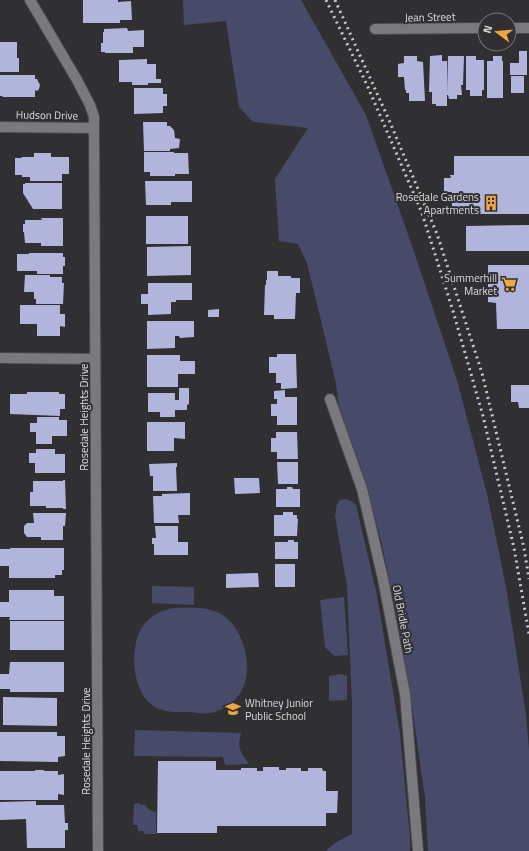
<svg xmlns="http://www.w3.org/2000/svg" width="529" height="851" viewBox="0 0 529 851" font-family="'Titillium Web',sans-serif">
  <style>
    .green { fill: #484a6a }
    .building { fill: #b2b5db }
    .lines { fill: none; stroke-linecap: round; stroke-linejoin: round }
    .street-casing { stroke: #4b4b4e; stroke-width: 12 }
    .street { stroke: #7a7a7e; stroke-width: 10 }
    .rail { stroke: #c9c9cb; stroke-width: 3; stroke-dasharray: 2 4; stroke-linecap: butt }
    .labels { text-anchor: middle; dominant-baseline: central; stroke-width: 4; stroke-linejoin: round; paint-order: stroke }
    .street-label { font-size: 11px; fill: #dcdcde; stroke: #303033 }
    .poi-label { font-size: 11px; fill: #dcdcde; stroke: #303033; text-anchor: end }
  </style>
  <rect width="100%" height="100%" fill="#303033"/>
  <g class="green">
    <path d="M183,0H301L366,115L411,243L457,380L487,494L506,587L526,715L529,750V851H428L425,798L412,707L401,639L382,544L363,475L339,407L336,383L307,263L298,244L279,241L275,179L308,128L253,122L239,107L226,21L184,25Z"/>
    <path d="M346,499L351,501L356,505L377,595L400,734L410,837V851H326C333,843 342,839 352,834V702L347,586L335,516L337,504L340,500Z"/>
    <path d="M152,586L194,587V605L152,603Z"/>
    <path d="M344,597L348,655L334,656L325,647L320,600Z"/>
    <path d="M174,608C190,608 206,606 221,614C244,627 254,668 242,690C237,700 227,708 217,711C209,715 199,713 190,712C179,712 168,713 157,708C132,696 129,650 141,629C148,617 161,610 174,608Z"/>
    <path d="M341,674L347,676V700L329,701V676Z"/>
    <path d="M135,730L241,733C237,749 240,751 249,764L225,765L223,757L134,756Z"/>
    <path d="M139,803L142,805L144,804L149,810L156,812V834H144L143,831H139L138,830L137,825H133L134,804Z"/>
  </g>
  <g class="building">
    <path d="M83,0H118V2L131,1L132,20H120V23H83Z"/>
    <path d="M127,28L128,31L144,30V47H133V53H105V52H101V43H103V32H104V29Z"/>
    <path d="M0,42H17V58H19V72H0Z"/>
    <path d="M519,51H527V75H510V63H519Z"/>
    <path d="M442,55V61H447V92L448,56H464L463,85H461L462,95H457V99H449L448,95H447V106H436V104H432V92H429L430,56Z"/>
    <path d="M404,56H417V61L423,62L425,101H409V93H406V90H405L404,77H398V64L404,63Z"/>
    <path d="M466,56H476V60H484V90H482V96H470V90H466Z"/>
    <path d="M493,56H502V61H503V98H487V61H493Z"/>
    <path d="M147,59V64H156V79H161V83H148V85H132V82H119V60Z"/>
    <path d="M0,75H35V79H37L40,85L39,89L37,91L35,90V97H2L3,96H0Z"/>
    <rect x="511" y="76" width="13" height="17"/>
    <path d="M134,88H163V94H167V106H163V113L134,114Z"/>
    <path d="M143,122H167V126H170L174,130L175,138L180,139L179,148L170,149V151H144Z"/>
    <path d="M144,152H174V153H188L189,174H175V176H150V172H144Z"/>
    <path d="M34,153H51V157H69V174H62V181H30V177H22V175H15V158H21L22,157H34Z"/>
    <path d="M454,156H529V214H452V192H444V178H451L450,175H454Z"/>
    <path d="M145,181H192V202H171V205H146Z"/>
    <path d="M25,183H62V209H33L23,193V184H25Z"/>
    <rect x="146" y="216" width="42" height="28"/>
    <path d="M41,218H63V246H41V243H25L24,232H23V224H25V220H42Z"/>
    <path d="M529,225V251H466V226Z"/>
    <path d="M191,246V275L147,276V247Z"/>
    <path d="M29,253H63V257H65V266H63V274H37V271H17V254H29Z"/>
    <path d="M488,265H529V329H497L496,303L488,302Z"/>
    <path d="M267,271H278V276H291V278H300V293H296L295,319H274V315H264L265,285H266V280H267Z"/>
    <path d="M25,275H50V277H62V283H64L63,304H36V299H34V292H24Z"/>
    <path d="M148,283H192V300H176V302H171V314L148,315V304H141V294H148Z"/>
    <path d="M20,305H60V314H65V327L60,326V336H37V324H20Z"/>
    <path d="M219,309V317H208V310Z"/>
    <path d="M147,321H194V337L180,338L179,336H175V348L147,349Z"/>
    <path d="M277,354H296L297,388L281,389V383H276V373H269V357H277Z"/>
    <path d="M147,355H180V361H195V374H178V387H147Z"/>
    <path d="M511,385H529V408H519L518,402H511Z"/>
    <path d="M179,388H189V404L187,405V410H175V417H160V412H148V393H175V400H179Z"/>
    <path d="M285,390V397H297V425H277V416H271V404H277V399H274V391Z"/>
    <path d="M27,392H59V394H65V409H60V416L10,414V394H27Z"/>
    <path d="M37,417H59V420H67V436H52V444H36V432H30V423H37Z"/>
    <path d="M147,422H185V439L174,438V451H147Z"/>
    <path d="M276,432H297L298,459H277V452H271V438H276Z"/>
    <path d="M36,449H55V454H65V473H35V463H29V453H36Z"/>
    <path d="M277,462H298V484H278Z"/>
    <path d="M177,463V467H176L177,491H153V476H150L149,464Z"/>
    <path d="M234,478H259L260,493L235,494Z"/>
    <path d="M63,480H65L66,509H63V508H46V506H30V492H33V481H63Z"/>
    <path d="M287,487H292L293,489H300V507H276V489H287Z"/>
    <path d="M190,493V515H178L179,523H154L153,496H162V494Z"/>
    <path d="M283,512H293V515H297V519H298L297,536H274V515H283Z"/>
    <path d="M33,513H66L65,526H63V540H41V537H27L24,533V526L27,523H34Z"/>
    <path d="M155,526H178V542H188V555H154V544H152V538H156Z"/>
    <path d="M288,540H294V542H298V559H275V542H288Z"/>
    <path d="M10,548H64V570H62V575H55V578H9V566H0V549H10Z"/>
    <rect x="275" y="564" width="20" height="23"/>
    <path d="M258,573L259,587L226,588V574Z"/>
    <path d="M9,590H54V596H64V620H9L10,617H0V602H9Z"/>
    <rect x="10" y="621" width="54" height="29"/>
    <path d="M10,662H64V692H10V689H0V674H9Z"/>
    <path d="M3,697L57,698V726L3,725Z"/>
    <path d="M0,732H57V736H65V756L58,757V762L0,761Z"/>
    <path d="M158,761H216V770H241V768H257V771H263V767H279V770H286V768H301V771H308V768H322L323,771H326V791H338L337,813H326V826H217V833H157Z"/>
    <path d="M35,770H44V771H58V775L64,774V795L58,794V800H0V771H35Z"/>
    <path d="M36,801V805H64L65,823H68V830H65V848H27L26,819L0,820V802Z"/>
  </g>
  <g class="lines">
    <g class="street-casing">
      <g id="street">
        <path d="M30,0L77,80L90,105L94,117V128L98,851"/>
        <path d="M509,28H529"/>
        <path d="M375,29L485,28"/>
        <path d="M0,127L94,128"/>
        <path d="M0,358L95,359"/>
        <path d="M330,399L362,489L383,579L405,694L418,851"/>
      </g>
    </g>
    <use href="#street" class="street"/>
    <g class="rail">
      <path d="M326,0L367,85L422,213L453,311L483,416L514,548L529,634"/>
      <path d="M335,0L389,120L437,234L482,373L524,548L529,579"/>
    </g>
  </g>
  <defs>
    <g id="building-bare" transform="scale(1.2)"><path d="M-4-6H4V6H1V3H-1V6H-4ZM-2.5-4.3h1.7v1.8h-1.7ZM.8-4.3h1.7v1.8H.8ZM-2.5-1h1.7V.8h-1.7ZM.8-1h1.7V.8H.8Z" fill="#f0a63e" stroke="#303033" stroke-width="2.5" paint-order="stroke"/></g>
    <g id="supermarket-bare" transform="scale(1.2)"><path d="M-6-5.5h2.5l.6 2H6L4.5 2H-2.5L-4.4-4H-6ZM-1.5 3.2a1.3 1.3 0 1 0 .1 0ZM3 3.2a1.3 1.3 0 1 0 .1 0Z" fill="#f0a63e" stroke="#303033" stroke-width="2.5" paint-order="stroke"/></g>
    <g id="school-bare" transform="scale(1.2)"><path d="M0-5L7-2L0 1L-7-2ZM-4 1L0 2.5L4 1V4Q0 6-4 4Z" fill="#f0a63e" stroke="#303033" stroke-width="2.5" paint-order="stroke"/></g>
  </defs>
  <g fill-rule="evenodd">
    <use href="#building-bare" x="491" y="203"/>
    <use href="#supermarket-bare" x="509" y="284"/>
    <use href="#school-bare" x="233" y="709"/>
  </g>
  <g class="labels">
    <g class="street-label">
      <text transform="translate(430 17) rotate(-1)">Jean Street</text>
      <text transform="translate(47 115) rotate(1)">Hudson Drive</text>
      <text transform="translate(84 417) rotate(-90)">Rosedale Heights Drive</text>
      <text transform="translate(403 619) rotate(79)">Old Bridle Path</text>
      <text transform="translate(86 741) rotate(-90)">Rosedale Heights Drive</text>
    </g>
    <g class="poi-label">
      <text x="479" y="197">Rosedale Gardens<tspan x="479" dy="13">Apartments</tspan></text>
      <text x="497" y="278">Summerhill<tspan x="497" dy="13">Market</tspan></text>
      <text x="245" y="703" text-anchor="start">Whitney Junior<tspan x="245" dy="13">Public School</tspan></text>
    </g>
  </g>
  <g transform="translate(497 32) rotate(286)"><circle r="19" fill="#303033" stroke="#757577"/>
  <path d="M0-3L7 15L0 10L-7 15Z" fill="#f0a63e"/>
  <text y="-6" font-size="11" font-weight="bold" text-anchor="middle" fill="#dcdcde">N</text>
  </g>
</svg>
